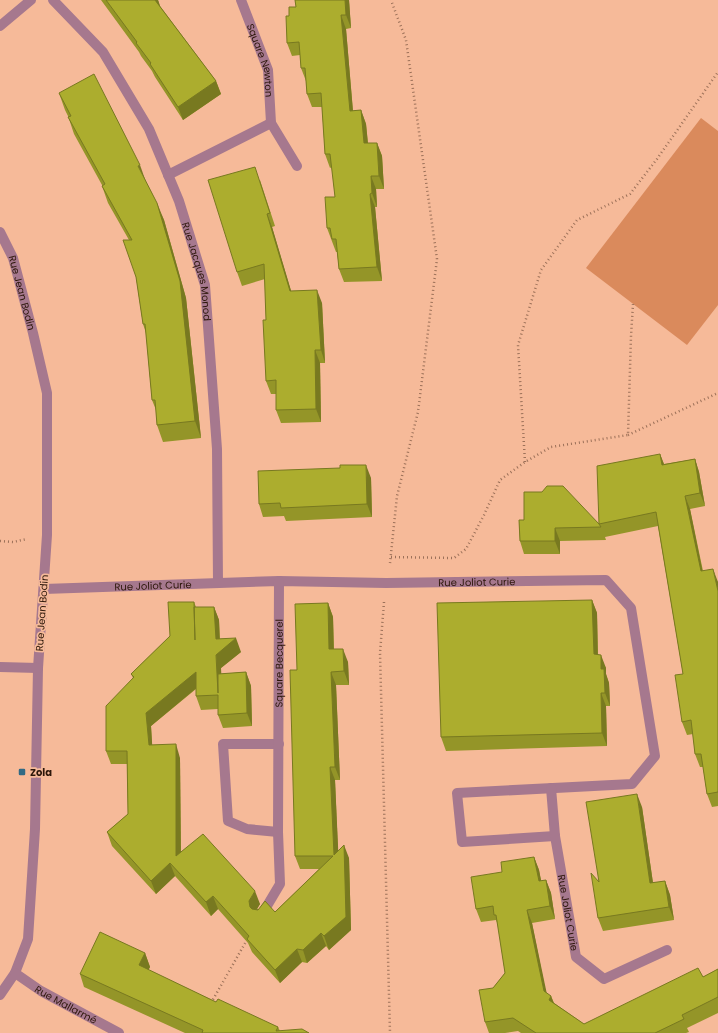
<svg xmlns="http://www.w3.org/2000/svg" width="718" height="1033" viewBox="0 0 718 1033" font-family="Poppins,sans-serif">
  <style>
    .green { fill: #da8a5c }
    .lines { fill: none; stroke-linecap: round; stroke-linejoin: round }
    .path { stroke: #9c7159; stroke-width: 2.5; stroke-dasharray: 1 3; stroke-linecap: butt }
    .minor { stroke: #a6788e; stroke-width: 10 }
    .wall { fill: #949528 }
    .shaded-wall { fill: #787920 }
    .building { fill: #acad2e; stroke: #787920 }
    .poi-dot { fill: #316a84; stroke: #f6ba99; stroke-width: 1.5 }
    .labels { text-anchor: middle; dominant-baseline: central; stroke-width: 3.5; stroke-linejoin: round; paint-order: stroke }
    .street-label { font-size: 10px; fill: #2d170a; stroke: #f6ba99 }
    .poi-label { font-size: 10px; font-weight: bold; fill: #2d170a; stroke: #f6ba99; text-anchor: start }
  </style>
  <rect width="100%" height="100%" fill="#f6ba99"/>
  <path class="green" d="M701,118L718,131V305L687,345L586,268Z"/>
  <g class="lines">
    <g class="path">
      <path d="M628,435L718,393"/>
      <path d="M525,462L518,345L541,270L577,220L630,194L657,159L718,72"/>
      <path d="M0,541L13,542L27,539"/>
      <path d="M391,557L454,558L466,549L484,515L500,480L525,462L551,447L628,435L631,336L633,304"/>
      <path d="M390,563L397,496L418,412L437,259L406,40L391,0"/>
      <path d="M384,602L380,653L390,1033"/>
      <path d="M211,1003L248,938"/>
    </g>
    <g class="minor">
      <path id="s1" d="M53,0L103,52L149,129L179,201L205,285L217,449L218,583"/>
      <path id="s2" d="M241,0L268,70L271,123"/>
      <path d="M0,26L31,0"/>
      <path d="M168,175L271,123L297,166"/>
      <path id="s3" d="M0,232L13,258L33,333L47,393V535L38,668L35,829L28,939L15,973L0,995"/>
      <path id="s4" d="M44,589L279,581L386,583L606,580L631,608L655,756L632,784L457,793L462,842L555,836"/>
      <path d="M0,667L38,668"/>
      <path id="s5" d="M551,788L555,836L576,957L604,979L667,950"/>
      <path d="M278,832L247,829L228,821L223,744H279"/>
      <path id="s6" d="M261,916L280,884L278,832L279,581"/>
      <path id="s7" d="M15,973L41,991L119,1033"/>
    </g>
  </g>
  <g class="wall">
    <path d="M101,0H158L160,6L216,81L221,94L183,120L155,77L152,71L141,56L139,52Z"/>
    <path d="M295,0H349L351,28L346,29L353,111L361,110L366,124L368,143H377L382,156L384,189H376L377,207H375L382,281L344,282L339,269L337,252H336L327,228L335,197L332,167L330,168L325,154L322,107H312L307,94L306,81L301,68L300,55L292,56L287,43L289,16L296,7Z"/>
    <path d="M59,93L145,180L164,220L186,298L201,438L163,442L157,425L156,410L152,400L146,333L143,324L136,277L129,240L108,203L102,186V185L74,134L68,116L65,110Z"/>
    <path d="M260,180L275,226L272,227L291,291L322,303L325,363H320L321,422L281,423L276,410V394H271L266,381V320L265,279L242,286L237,272Z"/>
    <path d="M660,454L664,464L695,459L699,472L705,506L690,509L703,571L718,582V806L712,807L707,794L703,767H700L695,754L693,734L687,735L682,722L683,674L658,526L605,537L606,540L560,541V554H524L520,541L519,520L599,524Z"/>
    <path d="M340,468L371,478L372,517L286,521L284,516L263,517L259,504Z"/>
    <path d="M592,600L597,613L598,655L606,668V674L609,683L610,706H606L607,746L446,751L441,737Z"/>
    <path d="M194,602L196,607H214L219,620L220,639L241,652L221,668V674L246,672L251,686L252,726L223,728L218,715V709L201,710L196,696V689L151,726L152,745L180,758L181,852L260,904L257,909L275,912L319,869H300L295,856L297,670L328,603L333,617L334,649L348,662L349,685H336L340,780H335L338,851L349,858L351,930L329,950L326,946L307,963L302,962L280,983L252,952L248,943L218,909L211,916L175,876L156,894L112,846L107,832L128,814L127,764H111L106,751L133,678L131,674L170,636Z"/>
    <path d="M642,807L653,883L665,881L670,895L674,920L603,931L598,918L599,882Z"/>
    <path d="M534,857L539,870L541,881L546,880L551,893L555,919L532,923L546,993L551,996L554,1003L584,1024L703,977L718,969V1013L687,1028L689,1032L686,1033H521L518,1031L505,1033H489L485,1022L493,988L505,973L498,925L496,920L481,922L476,909L502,872Z"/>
    <path d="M145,953L150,967L148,970L216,1002L278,1027L280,1031L309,1033H185L84,987L80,974Z"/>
  </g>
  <g class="shaded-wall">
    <path d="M153,0H158L160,6L157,9Z"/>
    <path d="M345,0H349L351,28L346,15Z"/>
    <path d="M341,15L346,29L354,124L350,111Z"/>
    <path d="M216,81L221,94L183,120L178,107Z"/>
    <path d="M361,110L366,124L369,156L364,143Z"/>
    <path d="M377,143L382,156L384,189L379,176Z"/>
    <path d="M140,165L146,182L138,166Z"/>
    <path d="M371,176L376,189L377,207L372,193Z"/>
    <path d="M370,194L375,207L382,281L377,267Z"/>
    <path d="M157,203L164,220L186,298L201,438L195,421Z"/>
    <path d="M267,214L272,227L295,304L290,291Z"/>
    <path d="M317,290L322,303L325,363L321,350Z"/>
    <path d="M315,350L320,363L321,422L316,409Z"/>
    <path d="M660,454L665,467L662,465Z"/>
    <path d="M695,459L699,472L705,506L700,493Z"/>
    <path d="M366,465L371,478L372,517L367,504Z"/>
    <path d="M685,496L690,509L705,584L701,571Z"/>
    <path d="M555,528L560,541V554L555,541Z"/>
    <path d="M713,569L718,582V591Z"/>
    <path d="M592,600L597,613L598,667L594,654Z"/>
    <path d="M328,603L333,617L334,663L329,649Z"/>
    <path d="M214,607L219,620L220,651L236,638L241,652L221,668L223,706L218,693Z"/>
    <path d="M343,649L348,662L349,685L344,671Z"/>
    <path d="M601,655L606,668V674L609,683L610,706L605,693L601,669Z"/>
    <path d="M196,672L200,685L151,726L153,758L149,745L146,713Z"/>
    <path d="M246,672L251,686L252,726L247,713Z"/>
    <path d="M331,672L336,685L340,780L335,767Z"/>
    <path d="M601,693L606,706L607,746L602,733Z"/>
    <path d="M176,744L180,758L181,869L176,856Z"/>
    <path d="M330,767L335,780L339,868L334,855Z"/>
    <path d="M637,794L642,807L655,897L650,883Z"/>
    <path d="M344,845L349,858L351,930L329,950L324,936Z"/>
    <path d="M534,857L539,870L544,895L539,881Z"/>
    <path d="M170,863L175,876L156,894L151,881Z"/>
    <path d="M546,880L551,893L555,919L550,906Z"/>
    <path d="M665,881L670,895L674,920L669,907Z"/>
    <path d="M255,891L260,904L254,914L250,907L249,901Z"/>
    <path d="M213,896L218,909L211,916L206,902Z"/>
    <path d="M527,910L532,923L549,1004L544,991Z"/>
    <path d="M321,933L326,946L307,963L303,950Z"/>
    <path d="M297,949L302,962L280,983L275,970Z"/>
    <path d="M145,953L150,967L144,979L139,965Z"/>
    <path d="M551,996L556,1009L549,1000Z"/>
  </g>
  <g class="building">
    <path d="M106,0H155L216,81L178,107L150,64L151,63L136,43L137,42Z"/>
    <path d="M295,0H345L346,15H341L350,111L361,110L364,143H377L379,176H371L372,193L370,194L377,267L339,269L336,239H332L330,228H327L325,197H335L330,154H325L321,93L307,94L305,68H301L299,42L287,43L286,16H289V7H296Z"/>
    <path d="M94,74L140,165L138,166L157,203L180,281L195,421L157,425L155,400H152L145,324H143L136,277L123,240H132L102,186L105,184L68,117L71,116L59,93Z"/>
    <path d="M255,167L270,213L267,214L290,291L317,290L321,350H315L316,409L276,410V380L266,381L263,320H266L264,264L237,272L208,180Z"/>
    <path d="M660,454L662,465L695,459L700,493L685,496L701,571L713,569L718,591V792L707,794L701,754H695L691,720L682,722L675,675L683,674L656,512L599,524L601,527L555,528V541H520L519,520H524V492H542L547,486H563L599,524L597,466Z"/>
    <path d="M340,465H366L367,504L281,508L280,503L259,504L258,471L340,468Z"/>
    <path d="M592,600L594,654L601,655V669H604L605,693H601L602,733L441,737L437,603Z"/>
    <path d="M168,602H194L195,640L194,607H214L216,639L236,638L216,655L218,693V674L246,672L247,713L218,715V695L196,696V672L146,713L149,745L176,744V856L203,834L255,891L249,901L250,907L252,909L258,910L265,901L275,912L333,856H295L290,670H297L295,604L328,603L329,649H343L344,671L331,672L335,767H330L334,855L344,845L346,917L324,936L321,933L303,950L297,949L275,970L247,939L249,936L213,896L206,902L170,863L151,881L107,832L128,814L127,751H106V706L134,677L131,674L170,636Z"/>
    <path d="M637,794L650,883L665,881L669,907L598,918L591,873L599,882L586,802Z"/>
    <path d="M534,857L539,881L546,880L550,906L527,910L544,991L551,996L549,1000L584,1024L698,968L703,977L718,969V997L682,1015L684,1019L655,1033H536L513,1018L485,1022L479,990L493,988L505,973L496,915H494L493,906L476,909L471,877L502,872L501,862Z"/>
    <path d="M100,932L145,953L139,965L216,1002L218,999L278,1027L276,1031L302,1029L309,1033H202L203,1030L80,974Z"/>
  </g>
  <rect class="poi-dot" x="18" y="768" width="8" height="8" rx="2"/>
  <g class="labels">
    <g class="street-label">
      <text stroke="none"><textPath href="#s2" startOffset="64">Square Newton</textPath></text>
      <text stroke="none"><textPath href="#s1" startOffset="313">Rue Jacques Monod</textPath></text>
      <text stroke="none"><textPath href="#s3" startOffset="65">Rue Jean Bodin</textPath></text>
      <text stroke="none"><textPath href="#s4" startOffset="433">Rue Joliot Curie</textPath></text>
      <text stroke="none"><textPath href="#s4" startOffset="109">Rue Joliot Curie</textPath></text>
      <text transform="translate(42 613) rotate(-86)">Rue Jean Bodin</text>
      <text stroke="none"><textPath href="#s6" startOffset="258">Square Becquerel</textPath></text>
      <text stroke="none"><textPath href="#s5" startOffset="126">Rue Joliot Curie</textPath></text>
      <text stroke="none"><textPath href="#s7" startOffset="60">Rue Mallarmé</textPath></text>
    </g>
    <g class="poi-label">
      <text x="30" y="772">Zola</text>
    </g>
  </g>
</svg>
